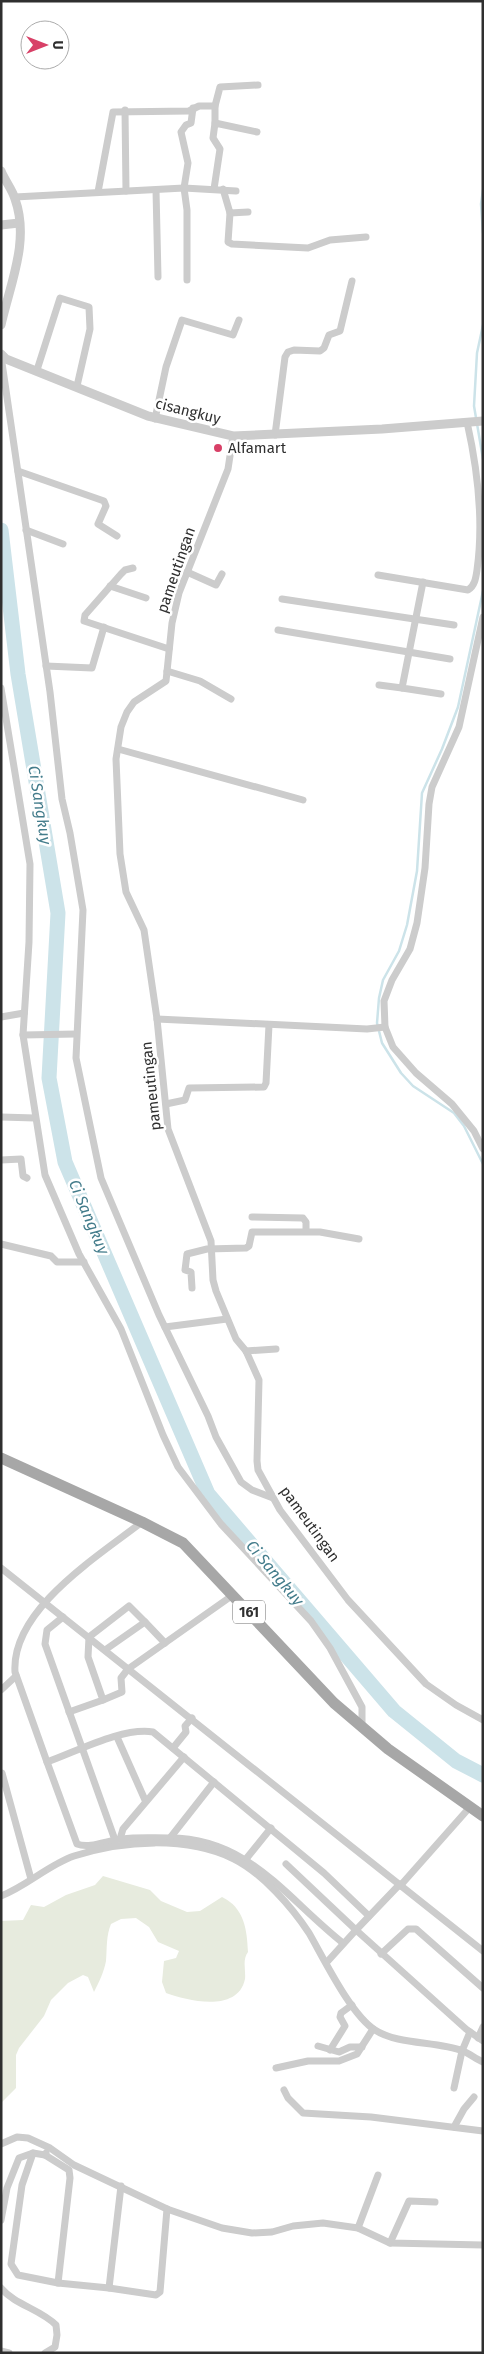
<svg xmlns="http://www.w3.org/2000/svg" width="484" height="2354" viewBox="0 0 484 2354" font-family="'Fira Sans',sans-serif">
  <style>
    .green { fill: #e7ebde }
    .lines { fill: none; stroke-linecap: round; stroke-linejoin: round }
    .stream { stroke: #cce3e9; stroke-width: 2.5 }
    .river { stroke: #cce3e9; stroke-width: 15 }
    .minor { stroke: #ccc; stroke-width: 7 }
    .tertiary { stroke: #ccc; stroke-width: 9 }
    .primary { stroke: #a7a7a7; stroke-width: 11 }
    .poi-dot { fill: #d84067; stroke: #fff; stroke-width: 2 }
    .labels { text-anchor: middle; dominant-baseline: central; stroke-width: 5; stroke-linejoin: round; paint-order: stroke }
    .shield { fill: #fff; stroke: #6d6d6d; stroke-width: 1 }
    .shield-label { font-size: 14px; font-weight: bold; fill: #2f2f2f }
    .street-label { font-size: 15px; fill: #2f2f2f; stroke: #fff }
    .poi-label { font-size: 15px; fill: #2f2f2f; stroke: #fff; text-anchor: start }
    .water-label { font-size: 16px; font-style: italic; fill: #437c8b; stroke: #fff }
  </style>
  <rect width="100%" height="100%" fill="#fff"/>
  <path class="green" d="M103,1876L150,1890L161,1901L187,1912L200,1911L222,1897C245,1908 247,1931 248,1952C242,1960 246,1970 245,1979C238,2013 188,2001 166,1993L162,1982L164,1961L176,1958L179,1951L158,1942L149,1927L136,1918L121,1919L111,1924C106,1936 107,1948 106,1961C104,1972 99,1982 94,1992L88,1977L83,1975L68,1983L51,2000L44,2016L19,2048L16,2055V2088L1,2103V1921L23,1920L31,1905L44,1907L66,1895L95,1885Z"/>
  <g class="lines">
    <g class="stream">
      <path d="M483,190L481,204L483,233"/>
      <path d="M483,325L477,353L474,406L483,459"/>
      <path d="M1,566L5,565"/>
      <path d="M483,591L458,707L442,749L422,793L417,871L407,925L399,951L383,980L379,998L377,1023L382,1043L401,1073L413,1086L454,1113L464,1126L483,1164"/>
    </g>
    <path class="river" d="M1,530L18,674L58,913L49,1078L65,1162L208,1494L394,1711L456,1761L483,1775"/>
    <g class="minor">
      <path d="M125,110L126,191"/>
      <path d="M215,123V106L220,87L258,85"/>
      <path d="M214,189L220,149L213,138L215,123L257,132"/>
      <path d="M223,189L230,213L248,212"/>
      <path d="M156,190L158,277"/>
      <path d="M98,192L113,112L189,111L199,106H215"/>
      <path d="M15,197L184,188L236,191"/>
      <path d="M230,213L228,242L232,244L308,248L330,240L366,237"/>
      <path d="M187,280V210L184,188L188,163L181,132L186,125L191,123L193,108"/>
      <path d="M1,356L50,692L62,799L70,833L83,910L76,1058L101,1178L159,1315L208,1416L216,1437L241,1482L252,1490L273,1498"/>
      <path d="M37,370L60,298L89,307L90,329L77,386"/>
      <path d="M155,419L166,367L182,320L233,335L239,320"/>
      <path d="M275,435L285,357L288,352L294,350L320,351L324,348L329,335L340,331L352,281"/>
      <path d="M233,436L228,469L179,593L172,623L166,681L134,702L127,712L121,727L116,759L120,854L126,892L144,930L157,1019L168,1129L211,1241L213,1280L216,1291L236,1339L246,1351L259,1380L257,1461L258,1470L280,1510L348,1600L426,1684L456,1705L483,1720"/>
      <path d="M18,471L104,501L106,506L98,524L117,536"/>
      <path d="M26,530L63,544"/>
      <path d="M133,568L125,570L121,574L85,615L84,621L169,649"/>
      <path d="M187,572L216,585L222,574"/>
      <path d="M378,575L468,590C475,586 476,577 477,570C484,520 478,471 467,422"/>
      <path d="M423,582L402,688L441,694"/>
      <path d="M110,586L146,598"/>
      <path d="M282,599L454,625"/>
      <path d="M483,617L459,727L432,787L429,804L425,868L417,923L410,949L392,980L384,1001L385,1027L393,1047L416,1073L452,1104L474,1131L483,1149"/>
      <path d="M278,630L450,659"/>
      <path d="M46,666L92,668L104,627"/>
      <path d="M167,671L200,681L231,699"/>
      <path d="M379,685L402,688"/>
      <path d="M1,688L30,864L29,942L23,1035L45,1175L79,1254L121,1329L163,1435L178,1467L221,1524L311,1621L330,1648L362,1707V1727"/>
      <path d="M118,749L303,800"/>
      <path d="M1,1017L24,1013"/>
      <path d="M157,1019L367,1029L385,1027"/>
      <path d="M23,1035L76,1034"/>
      <path d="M166,1104L185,1100L189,1088L264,1087L266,1083L269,1025"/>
      <path d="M1,1117L35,1118"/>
      <path d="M1,1160L21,1159L23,1176L27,1178"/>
      <path d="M252,1217L303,1218L306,1222V1231"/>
      <path d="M1,1244L51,1256L57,1262H84"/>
      <path d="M192,1288L191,1272L185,1270L187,1254L207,1249L246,1248L249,1246L252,1232H320L359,1239"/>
      <path d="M165,1327L227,1319"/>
      <path d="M246,1351L276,1349"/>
      <path d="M142,1522C97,1557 11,1610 15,1672L47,1762C76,1752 122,1727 153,1732L324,1873L369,1916"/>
      <path d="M1,1568L128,1669L121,1678L122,1692L103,1700"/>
      <path d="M233,1595L128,1669L483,1951"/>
      <path d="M63,1617L47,1630L45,1644L115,1840"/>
      <path d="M105,1650L145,1622L165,1643"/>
      <path d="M1,1690L16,1676"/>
      <path d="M69,1712L103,1700L88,1657L89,1637L129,1606L145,1622"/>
      <path d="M117,1737L145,1800"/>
      <path d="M173,1748L186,1732L185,1726L192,1718"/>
      <path d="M47,1762L77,1844C90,1849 108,1840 122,1839C137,1837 152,1838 168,1838C248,1837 286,1898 343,1943"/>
      <path d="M2,1773L31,1879"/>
      <path d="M470,1807L400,1886V1884L356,1930L466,2029L483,2041"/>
      <path d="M170,1838L214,1782"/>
      <path d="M120,1839L123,1829L184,1757"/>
      <path d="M246,1859L271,1828"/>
      <path d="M286,1864L356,1930L327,1962"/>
      <path d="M1,1896C27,1886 48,1865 74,1856C123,1840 187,1836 234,1859C262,1873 292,1907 309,1933C324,1959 351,2015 375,2030C398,2045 437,2041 463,2051C470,2054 476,2059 483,2062"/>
      <path d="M381,1954L408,1929H416L483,1988"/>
      <path d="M478,2038L483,2027"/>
      <path d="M318,2046L339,2052L350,2047H362"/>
      <path d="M330,2050L345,2026L340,2017L341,2013L352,2005"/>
      <path d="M276,2068L308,2061H339L357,2054L373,2029"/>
      <path d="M454,2088L462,2051L470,2032"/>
      <path d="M284,2090L288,2098L303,2113L371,2117L483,2131"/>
      <path d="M454,2127L464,2109L474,2097"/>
      <path d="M1,2144L17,2137L28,2138L50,2148L74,2165L167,2209L222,2228L252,2233L272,2232L293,2226L323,2223L358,2228L390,2243L483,2245"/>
      <path d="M33,2153L22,2185L11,2264L18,2275L58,2283L70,2178L69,2170L45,2155"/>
      <path d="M1,2220L7,2188L19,2158L33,2153L45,2155L46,2153"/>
      <path d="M358,2228L378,2175"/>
      <path d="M390,2243L409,2201L435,2202"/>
      <path d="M58,2283L109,2288L121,2186"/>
      <path d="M1,2288C15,2305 40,2309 56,2325L57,2335L55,2347L45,2353"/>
      <path d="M109,2288L156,2295L160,2292L167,2209"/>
      <path d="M1,2351L9,2353"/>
    </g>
    <g class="tertiary">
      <path d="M1,171C5,181 12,189 15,199C30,241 10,284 1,325"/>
      <path d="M1,225L19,223"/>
      <path d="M1,354L6,359L148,416L233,436L382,429L483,421"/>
    </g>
    <path class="primary" d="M1,1458L142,1522L183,1543L334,1703L388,1749L483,1816"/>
  </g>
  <circle class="poi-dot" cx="218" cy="448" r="5"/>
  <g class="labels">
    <rect class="shield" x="233" y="1600.5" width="32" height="23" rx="4"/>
    <g class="shield-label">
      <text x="249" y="1612">161</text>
    </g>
    <g class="street-label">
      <text transform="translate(188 411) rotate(14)">cisangkuy</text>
      <text transform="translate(176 570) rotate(-71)">pameutingan</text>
      <text transform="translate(151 1086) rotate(-96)">pameutingan</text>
      <text transform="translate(310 1524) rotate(54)">pameutingan</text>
    </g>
    <g class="poi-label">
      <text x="228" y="448">Alfamart</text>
    </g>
    <g class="water-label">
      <text transform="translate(40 805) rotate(81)">Ci Sangkuy</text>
      <text transform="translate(89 1217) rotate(67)">Ci Sangkuy</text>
      <text transform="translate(275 1573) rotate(50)">Ci Sangkuy</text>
    </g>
  </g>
  <rect width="484" height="2354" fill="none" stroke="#2f2f2f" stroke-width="5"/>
  <g transform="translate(45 45) rotate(90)"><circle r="24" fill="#ffffff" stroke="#acacac"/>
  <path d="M0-4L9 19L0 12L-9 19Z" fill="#d84067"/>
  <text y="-8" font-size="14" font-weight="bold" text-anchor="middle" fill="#2f2f2f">U</text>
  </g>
</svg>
